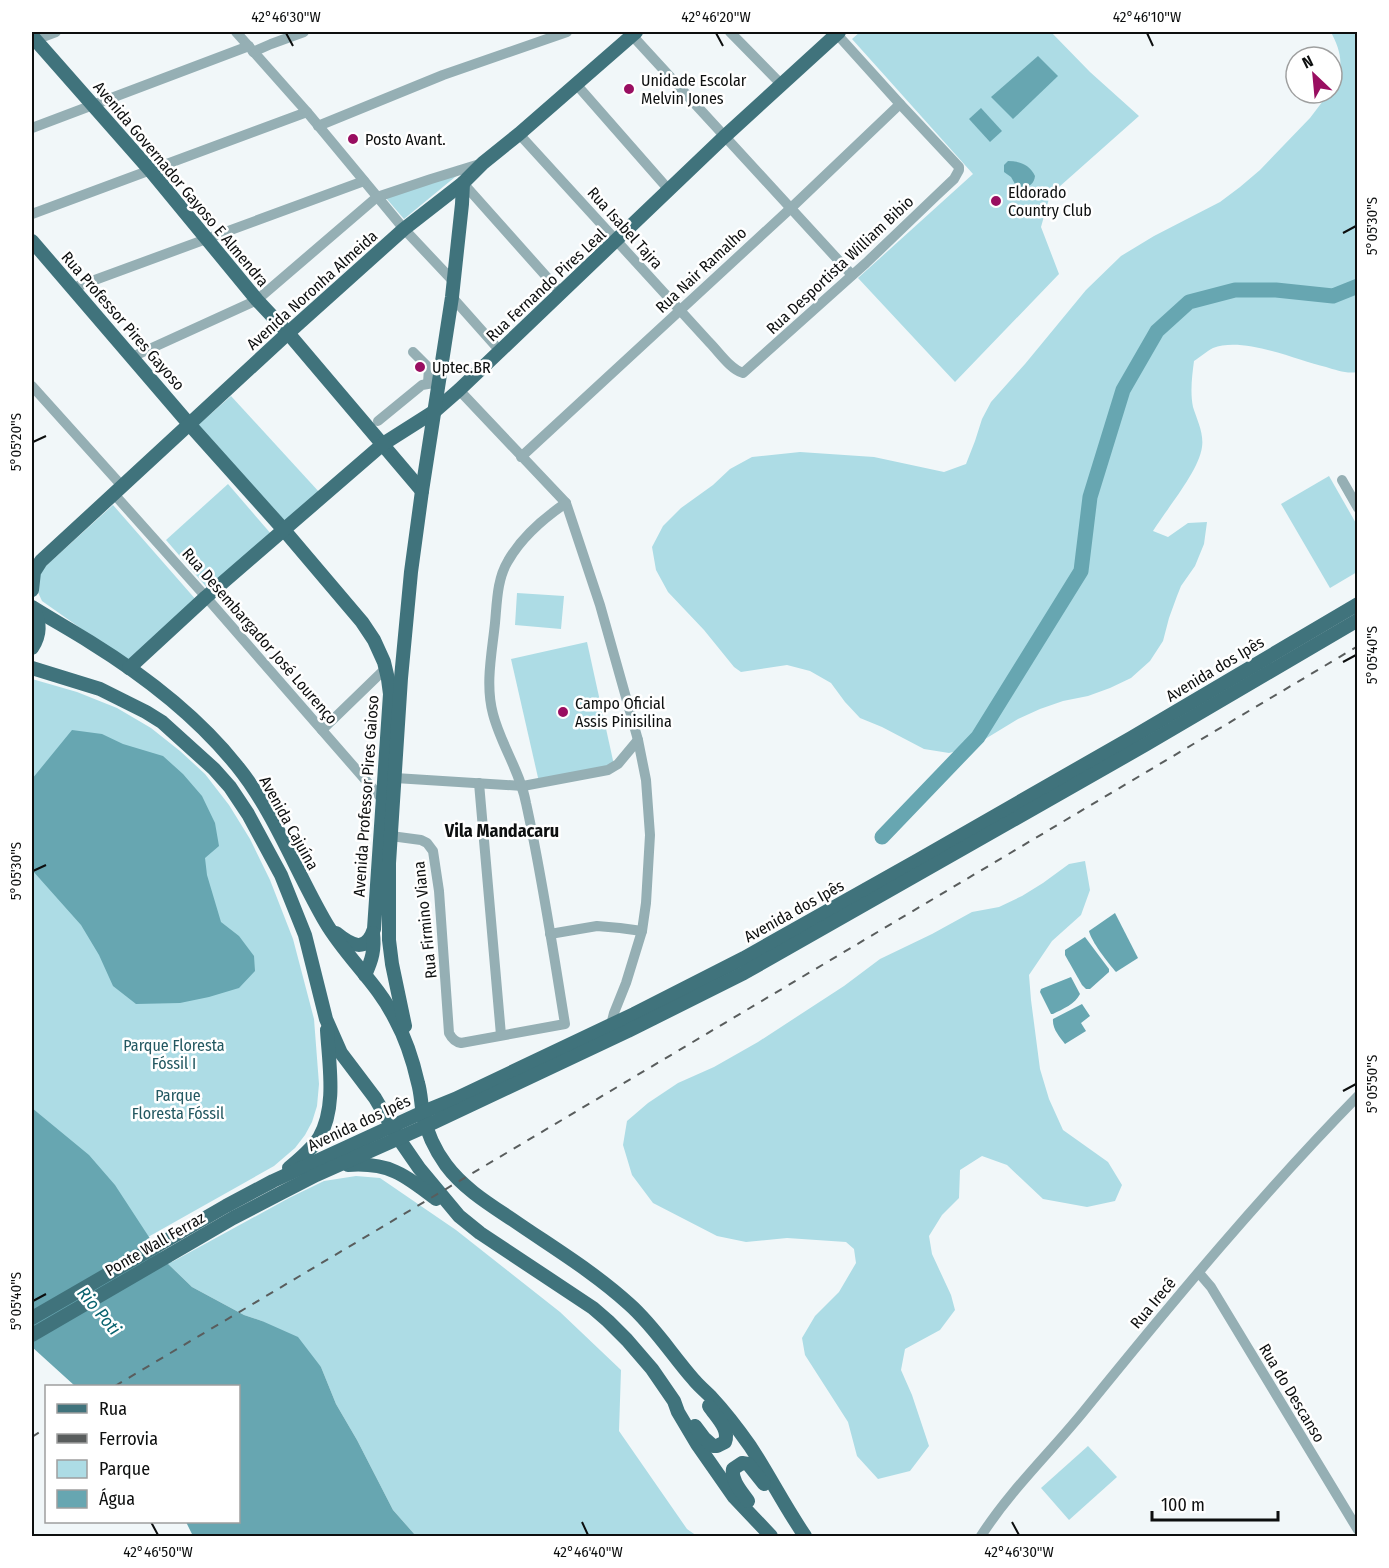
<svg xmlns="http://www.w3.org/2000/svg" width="1389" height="1568" viewBox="0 0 1389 1568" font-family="'Fira Sans Condensed',sans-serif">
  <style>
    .green { fill: #addce5 }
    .water { fill: #67a6b1 }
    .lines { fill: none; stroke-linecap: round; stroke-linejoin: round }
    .river { stroke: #67a6b1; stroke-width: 15 }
    .minor { stroke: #95afb4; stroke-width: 10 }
    .major { stroke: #40737c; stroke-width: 14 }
    .rail { stroke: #595d5d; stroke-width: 2; stroke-dasharray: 8 8; stroke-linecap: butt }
    .ticks { fill: none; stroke: #0d0f0f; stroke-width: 2 }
    .poi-dot { fill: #990e61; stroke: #fff; stroke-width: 2 }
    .labels { text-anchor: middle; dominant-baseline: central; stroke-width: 5; stroke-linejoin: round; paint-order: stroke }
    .poi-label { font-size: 16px; fill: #0d0f0f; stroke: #fff; text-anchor: start }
    .street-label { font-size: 16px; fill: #0d0f0f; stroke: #fff }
    .park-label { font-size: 16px; fill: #235861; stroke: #fff }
    .neighbourhood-label { font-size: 18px; font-weight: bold; fill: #0d0f0f; stroke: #fff }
    .water-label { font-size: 18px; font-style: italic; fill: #08636f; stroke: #fff }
    .neatline { fill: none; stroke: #0d0f0f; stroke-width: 2 }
    .ticks-label { font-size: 15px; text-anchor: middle; fill: #0d0f0f }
  </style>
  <rect width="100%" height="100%" fill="#f1f7f9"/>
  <g class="green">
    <path d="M860,32H1051L1090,72L1139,116L1050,195L1041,227L1059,274L955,382L858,278L973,174L852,39Z"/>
    <path d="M1331,32H1357V372C1347,374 1336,370 1326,367C1296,360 1243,336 1213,348C1207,351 1200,357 1194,361C1192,376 1190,392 1193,407C1197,420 1204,433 1202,447C1199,471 1166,510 1153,531L1168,537L1188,523L1207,522L1204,544L1195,566L1181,586L1177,596L1169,618L1163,641L1150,661L1131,678L1110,688L1088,696L1063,701L1040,709L1018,719L972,747L949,753L924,749L882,727L860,718L845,702L831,683L810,671L787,665L741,672L734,667L704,630L668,592L656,570L652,547L663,526L681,508L713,485L730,469L752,457L800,452L874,457L944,472L966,464L975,441L982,419L991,402L1025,364L1086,290L1121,256L1154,236L1220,202L1240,187L1260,170L1310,118L1329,93H1332C1332,85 1338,82 1339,75C1343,58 1338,46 1331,32Z"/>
    <path d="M466,168L404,219L386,198Z"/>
    <path d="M231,396L320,493L285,523L198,425Z"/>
    <path d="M1329,476L1357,525V572L1330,588L1281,504Z"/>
    <path d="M228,484L272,535L209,590L166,540Z"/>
    <path d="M113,505L197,601L127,661L42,601L37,590L38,573Z"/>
    <path d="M517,593L564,596L561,629L515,625Z"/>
    <path d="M587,642L614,765L539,782L511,659Z"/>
    <path d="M32,679L77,692L117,708L151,728L180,751L205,774L229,805L250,839L270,880L293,939L314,1019L319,1084L317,1106L312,1122L305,1135L295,1148L274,1166L148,1237L172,1262L289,1198L324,1181L356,1176L380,1178L456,1230L560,1312L621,1370L619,1431L687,1529L697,1536H416L393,1510L357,1440L336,1404L321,1367L262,1321L244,1315L192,1287L164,1260L32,1116Z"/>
    <path d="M1085,861L1090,890L1081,915L1052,941L1029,975L1031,1000L1040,1069L1049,1099L1063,1130L1108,1162L1122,1185L1115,1201L1087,1207L1043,1199L1007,1165L982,1156L960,1170L959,1198L942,1215L929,1236L932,1254L951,1295L955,1310L940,1330L905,1349L901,1370L912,1395L929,1446L910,1471L878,1479L857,1456L848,1422L805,1355L802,1338L815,1316L839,1292L856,1263L854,1249L846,1242L787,1238L746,1242L717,1236L653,1203L632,1175L623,1145L627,1121L648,1103L678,1083L714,1067L758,1042L844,986L880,959L932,934L972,912L999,907L1022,896L1043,883L1069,864Z"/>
    <path d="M1088,1446L1117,1477L1069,1520L1041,1488Z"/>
  </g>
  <g class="water">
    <path d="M1038,56L1058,76L1013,119L991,97Z"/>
    <path d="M981,108L1002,131L990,142L969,119Z"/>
    <path d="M1008,161C1020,161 1030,165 1035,176C1034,187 1023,190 1015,184L1011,177L1004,172V165Z"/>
    <path d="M72,730L102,734L123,744L163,756L183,774L202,796L215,823L219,846L205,858L207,875L221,922L239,936L254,956L255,971L239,988L209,997L180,1003L136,1004L113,986L99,955L81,925L32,870V779Z"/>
    <path d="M1115,913L1138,958L1116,972C1108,963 1091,941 1089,931Z"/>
    <path d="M1085,937L1109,969V972L1090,989H1086L1082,985L1065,955V950Z"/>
    <path d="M1071,977L1080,994C1075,1004 1063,1009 1053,1014H1051L1040,992L1041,989Z"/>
    <path d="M1082,1004L1090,1016L1081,1023L1086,1031L1065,1044C1060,1037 1052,1029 1053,1019Z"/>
    <path d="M32,1108L89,1155L115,1185L164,1260L192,1287L244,1315L262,1321L298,1337L321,1367L336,1404L357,1440L393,1510L416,1536H193L186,1522H238V1386H75L32,1347Z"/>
  </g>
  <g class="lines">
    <path class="river" d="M882,837L978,737L1081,571L1090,497L1123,390L1157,331L1189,302L1235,290H1276L1333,296L1358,286"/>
    <g class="minor">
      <path d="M236,32L307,112L404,229L453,281"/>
      <path d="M629,32L852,275"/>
      <path d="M730,32L781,84"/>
      <path d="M32,41L56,32"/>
      <path d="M253,52L271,44L304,32"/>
      <path d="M576,84L669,190"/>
      <path d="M318,126L443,75L567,32"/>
      <path d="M32,128L249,46"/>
      <path d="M519,134L709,342C719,352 730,369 743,373L866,263L937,195L954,179L959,170V167L900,104L835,32"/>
      <path d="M463,183L561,293"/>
      <path d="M32,214L307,112"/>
      <path d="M73,288L364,181"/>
      <path d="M452,297L500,351"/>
      <path d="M413,352L429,368L428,383"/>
      <path d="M132,357L257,300L377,197L431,179L483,163"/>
      <path d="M32,386L122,486"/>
      <path d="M459,390L566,503L600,605L638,740L646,780L650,835L646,903L642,931L626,983L614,1013L611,1025"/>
      <path d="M378,421L422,385L439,382"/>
      <path d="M521,457L791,208L900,104"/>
      <path d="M1342,480L1358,508"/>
      <path d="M114,494L206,597L382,799"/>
      <path d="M322,730L386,668"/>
      <path d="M395,778L523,786L608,770L618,764L638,740"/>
      <path d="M479,783L501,1035"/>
      <path d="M391,836L421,840L427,843L433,851L439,891L449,1033C452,1039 455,1042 461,1043L565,1024C553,950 542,876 526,803C520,771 501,745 493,714C485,684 492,653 495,623C497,602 497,579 508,561C521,538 544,518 566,503"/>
      <path d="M550,934L597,926L620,928L642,931"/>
      <path d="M1199,1273L1211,1287L1358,1530"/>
      <path d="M981,1536C1011,1489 1053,1450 1088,1406C1174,1300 1262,1194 1358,1096"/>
    </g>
    <g class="major">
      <path d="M32,36L150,170L257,300L288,333L422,491"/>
      <path d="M32,241L189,424L284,530L362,622L374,640L384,662L388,679L390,694L374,929C366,953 352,946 336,933"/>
      <path d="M32,590L34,572L41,561L288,333L404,229L463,183L483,163L519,134L636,32"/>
      <path d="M32,607C51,619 71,630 90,642C145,676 197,716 237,766C275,813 296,872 326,923C346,957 378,984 395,1019C406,1039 413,1061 418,1083C421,1093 421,1104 423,1114C427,1133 435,1150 446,1165C463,1188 489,1204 513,1220C552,1247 594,1272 629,1304C654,1326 672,1355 694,1380C699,1386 705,1391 711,1397C725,1412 738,1429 750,1446C769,1475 785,1507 805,1536"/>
      <path d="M32,648C41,634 40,623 34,609"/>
      <path d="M32,668L100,689L146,712L162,722L214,769L230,787L248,814L281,875L305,935L326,1019L341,1053L375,1098L399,1139L419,1168L459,1216L480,1233L593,1308L608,1321L627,1340L652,1369L674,1401L678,1412L697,1444L734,1497L771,1536"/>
      <path d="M129,668L206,597L383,444L435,411L459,390L724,137L839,32"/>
      <path d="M365,975C372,960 375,949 373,933"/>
      <path d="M405,1026L392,964L389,940V863L401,678L411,572L422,491L452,297L462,204L463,183"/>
      <path d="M348,1165C389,1162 405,1175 436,1199"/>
      <path d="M289,1168C300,1159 311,1150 319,1138C337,1107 329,1065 327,1030"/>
      <path d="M32,1318L226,1206L273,1181L423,1112L455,1099L634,1014L744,958L918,860L1131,738L1358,604"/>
      <path d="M32,1335L233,1218L281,1193L316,1175L426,1126L628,1031L744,973L1145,745L1358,620"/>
      <path d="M695,1426L704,1438L713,1446H717L725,1442C730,1429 716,1417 709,1406"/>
      <path d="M748,1501C741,1491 731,1480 733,1469L742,1463L748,1464L764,1484"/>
    </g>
    <g class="rail">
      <path d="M115,1386L1358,646"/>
      <path d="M32,1437L46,1428"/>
    </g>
  </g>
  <path class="ticks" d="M286,33L293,46M716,33L723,46M1147,33L1153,46M1343,233L1356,226M33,442L46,436M1343,662L1356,655M33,871L46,865M1343,1091L1356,1084M33,1301L46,1294M151,1522L158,1535M582,1522L588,1535M1012,1522L1019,1535"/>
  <g class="poi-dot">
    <circle cx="629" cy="89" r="6"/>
    <circle cx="353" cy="139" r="6"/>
    <circle cx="996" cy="201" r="6"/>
    <circle cx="420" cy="367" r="6"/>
    <circle cx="563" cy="712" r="6"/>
  </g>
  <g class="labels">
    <g class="poi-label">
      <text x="641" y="80">Unidade Escolar<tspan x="641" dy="18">Melvin Jones</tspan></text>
      <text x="365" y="139">Posto Avant.</text>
      <text x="1008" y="192">Eldorado<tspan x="1008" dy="18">Country Club</tspan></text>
      <text x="432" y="367">Uptec.BR</text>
      <text x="575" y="703">Campo Oficial<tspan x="575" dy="18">Assis Pinisilina</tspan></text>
    </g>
    <g class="street-label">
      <text transform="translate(181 184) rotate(50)">Avenida Governador Gayoso E Almendra</text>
      <text transform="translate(625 228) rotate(48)">Rua Isabel Tajra</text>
      <text transform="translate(840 265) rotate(-43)">Rua Desportista William Bibio</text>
      <text transform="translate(701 270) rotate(-43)">Rua Nair Ramalho</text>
      <text transform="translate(546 285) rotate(-43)">Rua Fernando Pires Leal</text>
      <text transform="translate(312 290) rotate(-42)">Avenida Noronha Almeida</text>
      <text transform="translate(123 321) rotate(49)">Rua Professor Pires Gayoso</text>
      <text transform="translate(260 636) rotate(49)">Rua Desembargador José Lourenço</text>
      <text transform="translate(1215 669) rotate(-31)">Avenida dos Ipês</text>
      <text transform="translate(366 796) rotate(-86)">Avenida Professor Pires Gaioso</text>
      <text transform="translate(289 823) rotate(61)">Avenida Cajuína</text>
      <text transform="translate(794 911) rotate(-29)">Avenida dos Ipês</text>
      <text transform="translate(425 920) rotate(-96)">Rua Firmino Viana</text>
      <text transform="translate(359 1123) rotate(-25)">Avenida dos Ipês</text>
      <text transform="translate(155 1244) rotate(-30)">Ponte Wall Ferraz</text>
      <text transform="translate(1153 1303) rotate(-50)">Rua Irecê</text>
      <text transform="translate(1292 1393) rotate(59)">Rua do Descanso</text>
    </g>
    <g class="park-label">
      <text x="174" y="1045">Parque Floresta<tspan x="174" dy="18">Fóssil I</tspan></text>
      <text x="178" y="1095">Parque<tspan x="178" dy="18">Floresta Fóssil</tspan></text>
    </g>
    <g class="neighbourhood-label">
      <text x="502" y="831">Vila Mandacaru</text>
    </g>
    <g class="water-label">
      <text transform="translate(99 1311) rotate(50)">Rio Poti</text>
    </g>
  </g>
  <rect width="1389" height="1568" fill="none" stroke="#ffffff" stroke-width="66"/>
  <rect x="45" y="1385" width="195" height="138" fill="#ffffff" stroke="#9e9f9f" stroke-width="1.5"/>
  <rect x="57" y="1404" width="30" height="9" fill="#40737c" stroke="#9e9f9f" stroke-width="1.5"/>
  <text x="99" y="1415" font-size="18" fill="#0d0f0f">Rua</text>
  <rect x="57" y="1434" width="30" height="9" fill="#595d5d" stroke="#9e9f9f" stroke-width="1.5"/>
  <text x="99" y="1445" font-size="18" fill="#0d0f0f">Ferrovia</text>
  <rect x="57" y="1460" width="30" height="18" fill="#addce5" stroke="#9e9f9f" stroke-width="1.5"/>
  <text x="99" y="1475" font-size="18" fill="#0d0f0f">Parque</text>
  <rect x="57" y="1490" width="30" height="18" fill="#67a6b1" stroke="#9e9f9f" stroke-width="1.5"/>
  <text x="99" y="1505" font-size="18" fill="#0d0f0f">Água</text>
  <g transform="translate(1314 75) rotate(334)"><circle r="28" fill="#ffffff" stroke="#9e9f9f" stroke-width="1.5"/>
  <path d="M0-4.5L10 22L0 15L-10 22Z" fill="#990e61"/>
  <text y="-9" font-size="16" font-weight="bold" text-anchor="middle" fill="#0d0f0f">N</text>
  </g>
  <path d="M1152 1511v9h126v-9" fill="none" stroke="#0d0f0f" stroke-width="3"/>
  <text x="1161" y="1511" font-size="18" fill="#0d0f0f" stroke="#ffffff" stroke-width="4.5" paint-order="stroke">100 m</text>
  <rect x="33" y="33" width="1323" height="1502" class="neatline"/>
  <g class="ticks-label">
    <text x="286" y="22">42°46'30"W</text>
    <text x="716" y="22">42°46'20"W</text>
    <text x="1147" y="22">42°46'10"W</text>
    <text transform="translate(1372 226) rotate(-90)" y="5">5°05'30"S</text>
    <text transform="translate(16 442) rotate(-90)" y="5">5°05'20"S</text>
    <text transform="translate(1372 655) rotate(-90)" y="5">5°05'40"S</text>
    <text transform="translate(16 871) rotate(-90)" y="5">5°05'30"S</text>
    <text transform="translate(1372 1084) rotate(-90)" y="5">5°05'50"S</text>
    <text transform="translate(16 1301) rotate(-90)" y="5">5°05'40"S</text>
    <text x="158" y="1557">42°46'50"W</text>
    <text x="588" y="1557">42°46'40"W</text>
    <text x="1019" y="1557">42°46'30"W</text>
  </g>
</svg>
